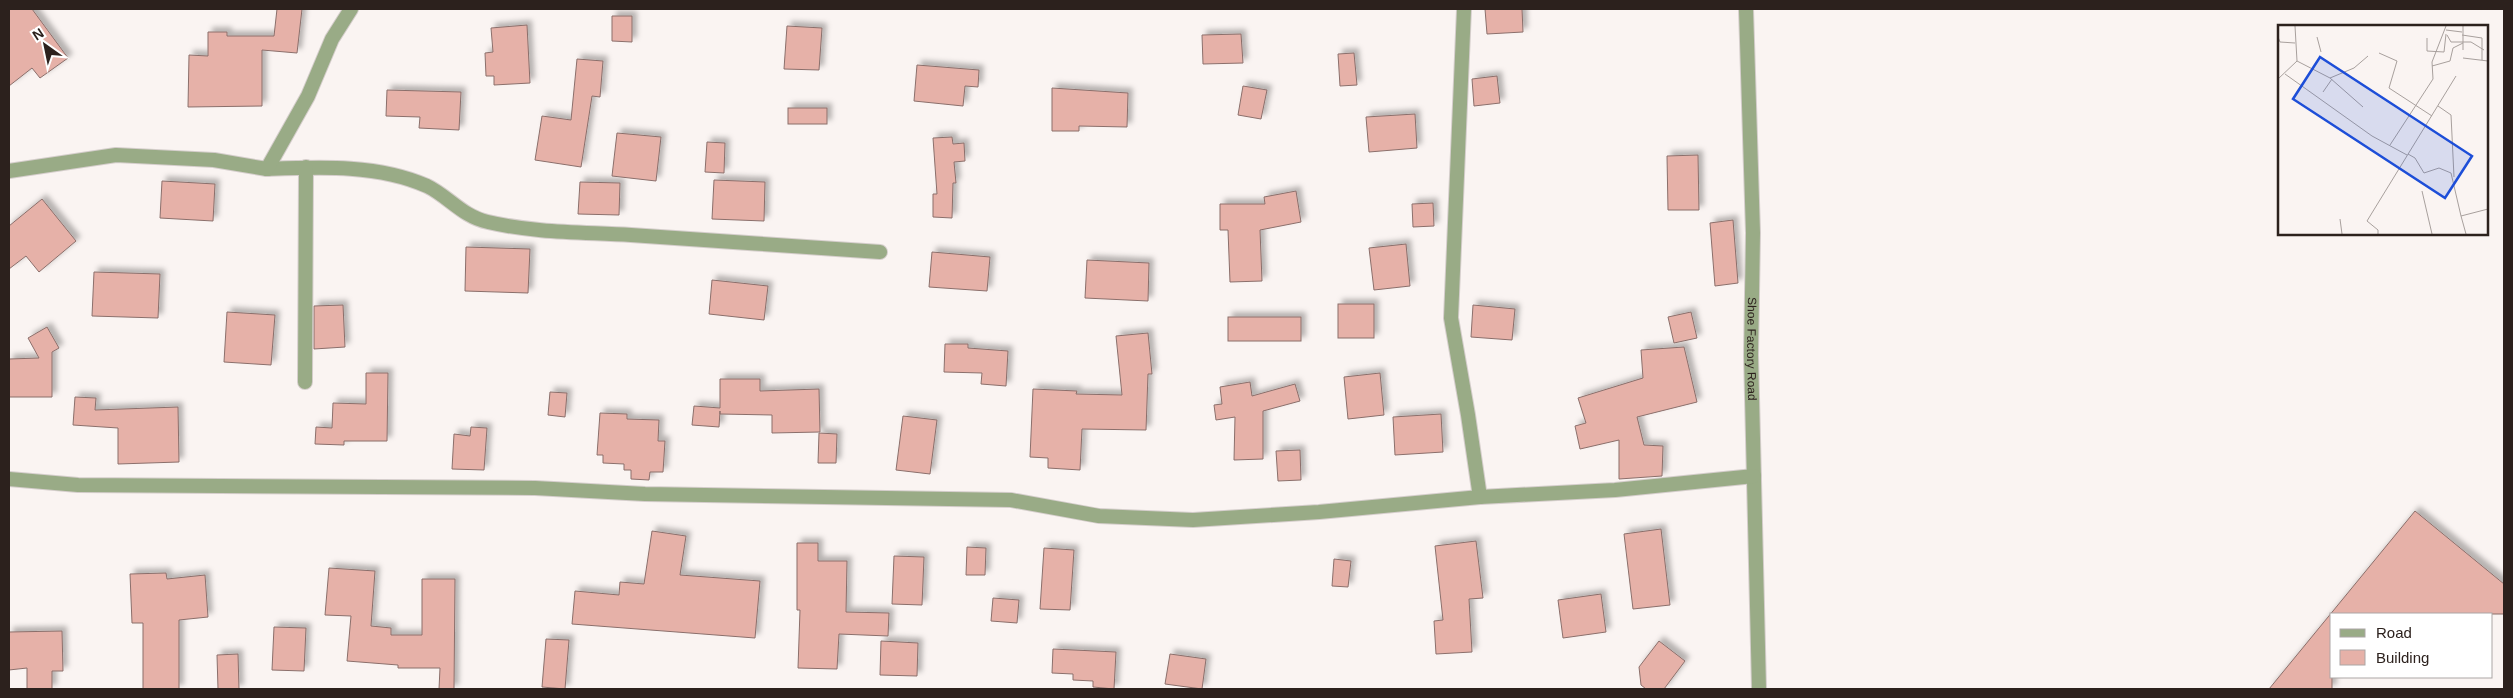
<svg xmlns="http://www.w3.org/2000/svg" width="2513" height="698" viewBox="0 0 2513 698" font-family="Arial,sans-serif">
  <style>
    .building { fill: #e6b1a8; stroke: #8b6f6b; filter: url(#shadow) }
    .lines { fill: none; stroke-linecap: round; stroke-linejoin: round }
    .minor-casing { stroke: #d5cecc; stroke-width: 16 }
    .minor { stroke: #99ab86; stroke-width: 14 }
    .labels { text-anchor: middle; dominant-baseline: central; stroke-width: 4; stroke-linejoin: round; paint-order: stroke }
    .street-label { font-size: 12px; fill: #2c211d; stroke: #fff }
    .inset-road { fill: none; stroke: #a8a09d; stroke-width: 1 }
    .view { fill: #1d4ed8; fill-opacity: 0.15; stroke: #1d4ed8; stroke-width: 2.5 }
    .inset-edge { fill: none; stroke: #2c211d; stroke-width: 2.5 }
  </style>
  <defs>
    <filter id="shadow"><feDropShadow dx="4.5" dy="-4.5" stdDeviation="2.5" flood-color="#0004"/></filter>
  </defs>
  <rect width="100%" height="100%" fill="#faf4f2"/>
  <g class="building">
    <path d="M9,9H32L68,58L40,78L32,68L9,86Z"/>
    <path d="M277,9H302L297,53L262,50V106L188,107L189,55L208,56V32H227V36H274Z"/>
    <path d="M1485,9H1522L1523,32L1487,34Z"/>
    <path d="M612,16H632V42L612,41Z"/>
    <path d="M527,25L530,83L494,85V76H486L485,53L493,52L491,28Z"/>
    <path d="M787,26L822,28L819,70L784,69Z"/>
    <path d="M1241,34L1243,63L1203,64L1202,35Z"/>
    <path d="M1354,53L1357,85L1340,86L1338,54Z"/>
    <path d="M577,59L603,61L600,97L592,96L581,167L535,160L542,116L571,120Z"/>
    <path d="M917,65L979,70L978,87L965,86L963,106L914,101Z"/>
    <path d="M1497,76L1500,103L1474,106L1472,79Z"/>
    <path d="M1243,86L1267,90L1261,119L1238,115Z"/>
    <path d="M1052,88L1128,93L1127,127L1079,126V131H1052Z"/>
    <path d="M387,90L461,92L459,130L419,128L420,117L386,116Z"/>
    <rect x="788" y="108" width="39" height="16"/>
    <path d="M1415,114L1417,148L1369,152L1366,117Z"/>
    <path d="M617,133L661,137L656,181L612,176Z"/>
    <path d="M952,137L953,144L964,143L965,161L954,162L956,183H953L952,218L933,217V194H937L933,138Z"/>
    <path d="M707,142L725,143L724,173L705,172Z"/>
    <path d="M1698,155L1699,210H1668L1667,156Z"/>
    <path d="M714,180L765,182L764,221L712,219Z"/>
    <path d="M162,181L215,184L213,221L160,218Z"/>
    <path d="M580,182L620,183L619,215L578,214Z"/>
    <path d="M1296,191L1301,222L1260,230L1262,281L1230,282L1228,230H1220V204H1265L1264,197Z"/>
    <path d="M42,199L76,241L39,272L26,256L9,269V226Z"/>
    <path d="M1433,203L1434,226L1413,227L1412,204Z"/>
    <path d="M1733,220L1738,283L1715,286L1710,223Z"/>
    <path d="M1406,244L1410,286L1374,290L1369,248Z"/>
    <path d="M466,247L530,249L528,293L465,291Z"/>
    <path d="M932,252L990,257L987,291L929,287Z"/>
    <path d="M1087,260L1149,263L1148,301L1085,298Z"/>
    <path d="M94,272L160,274L158,318L92,316Z"/>
    <path d="M712,280L768,286L764,320L709,314Z"/>
    <rect x="1338" y="304" width="36" height="34"/>
    <path d="M343,305L345,347L314,349V306Z"/>
    <path d="M1473,305L1515,309L1512,340L1471,337Z"/>
    <path d="M227,312L275,315L271,365L224,362Z"/>
    <path d="M1691,312L1697,338L1674,343L1668,317Z"/>
    <rect x="1228" y="317" width="73" height="24"/>
    <path d="M47,327L59,348L52,352V397H9V359L39,358L28,338Z"/>
    <path d="M1148,333L1152,374H1148L1146,430L1082,429L1080,470L1048,468V458L1030,457L1033,389L1077,391L1076,394L1122,395L1116,336Z"/>
    <path d="M945,344H968V348L1008,351L1006,386L981,384L982,373L944,372Z"/>
    <path d="M1684,347L1697,402L1637,417L1644,445L1663,446L1662,476L1619,479V440L1580,449L1575,426L1586,423L1578,398L1643,378L1641,350Z"/>
    <path d="M366,373H388L387,441H344V445L315,444L316,427L332,428L333,403L366,404Z"/>
    <path d="M1380,373L1384,415L1348,419L1344,377Z"/>
    <path d="M720,379H760V391L819,389L820,432L772,433V415L720,414V411L719,427L692,425L694,406L720,408Z"/>
    <path d="M1250,382L1252,396L1295,384L1300,401L1263,411V459L1234,460L1235,417L1216,420L1214,405L1222,404L1220,387Z"/>
    <path d="M550,392L567,393L565,417L548,415Z"/>
    <path d="M75,397L96,398L95,410L178,407L179,462L118,464V428L73,425Z"/>
    <path d="M600,413L627,414V419L659,420L658,441H665L663,472H650L649,480L631,479V470H624V464L603,463V455H597Z"/>
    <path d="M1441,414L1443,452L1395,455L1393,417Z"/>
    <path d="M903,416L937,420L930,474L896,470Z"/>
    <path d="M471,427L487,428L484,470L452,469L454,434L470,436Z"/>
    <path d="M819,433L837,434L836,463H818Z"/>
    <path d="M1300,450L1301,480L1278,481L1276,451Z"/>
    <path d="M2415,511L2504,584V614H2332V689H2269Z"/>
    <path d="M1661,529L1670,605L1633,609L1624,534Z"/>
    <path d="M652,531L686,536L680,575L760,581L755,638L572,624L575,591L619,595L620,582L644,584Z"/>
    <path d="M1476,541L1483,598L1469,599L1472,652L1436,654L1434,621L1443,620L1435,546Z"/>
    <path d="M797,543H818V561H847L846,612L889,613L888,636L839,634L837,669L798,668L800,610H797Z"/>
    <path d="M967,547L986,548L985,575H966Z"/>
    <path d="M1044,548L1074,550L1070,610L1040,609Z"/>
    <path d="M894,556L924,557L922,605L892,604Z"/>
    <path d="M1334,559L1351,561L1348,587L1332,586Z"/>
    <path d="M329,568L375,571L371,626L391,628V635H422V579H455L454,689H439L440,668H398V665L347,661L351,616L325,615Z"/>
    <path d="M166,573L167,579L205,575L208,617L179,620V689H143V623H132L130,574Z"/>
    <path d="M1601,594L1606,632L1563,638L1558,600Z"/>
    <path d="M993,598L1019,600L1017,623L991,621Z"/>
    <path d="M274,627L306,628L304,671L272,670Z"/>
    <path d="M62,631L63,671H52V689H27V668L9,670V632Z"/>
    <path d="M546,639L569,640L565,689L542,687Z"/>
    <path d="M881,641L918,643L917,676L880,675Z"/>
    <path d="M1659,641L1685,661L1664,689H1646L1641,685L1639,667Z"/>
    <path d="M1053,649L1116,652L1114,689L1093,687V681L1073,680V674L1052,673Z"/>
    <path d="M238,654L239,689H218L217,655Z"/>
    <path d="M1170,654L1206,659L1202,689L1165,684Z"/>
  </g>
  <g class="lines">
    <g class="minor-casing">
      <g id="minor">
        <path d="M1464,9L1451,318L1468,415L1480,497"/>
        <path id="s1" d="M1746,9L1753,233L1751,355L1759,689"/>
        <path d="M267,169C319,167 378,164 427,186C448,196 463,217 488,222C535,233 583,232 631,235C714,240 797,247 880,252"/>
        <path d="M9,171L116,155L214,160L267,169L308,96L332,39L351,9"/>
        <path d="M305,382L306,167"/>
        <path d="M9,479L78,485L535,488L645,494L1011,500L1099,516L1193,520L1319,512L1480,497L1615,490L1754,476"/>
      </g>
    </g>
    <use href="#minor" class="minor"/>
  </g>
  <g class="labels">
    <g class="street-label">
      <text stroke="none"><textPath href="#s1" startOffset="340">Shoe Factory Road</textPath></text>
    </g>
  </g>
  <g transform="translate(2278 25)">
    <rect width="210" height="210" fill="#faf4f2"/>
    <path class="inset-road" d="M185,1V25M168,5L184,7M169,10L173,17H193L206,25M184,10L204,13V35M0,12L2,17L17,18M39,12L43,27M149,13V26L166,27L168,9M101,28L119,36L111,63L154,91M185,33L210,36M19,36L52,53L76,43L90,31M154,41L172,36L175,23L185,18M7,49L94,111L129,130M52,53L85,82M0,54L19,36L17,1M45,67L54,54M160,81L173,90L176,152M112,120L155,54L154,37L168,1M130,129L137,133L146,148L161,143L173,148L183,191L210,184M144,166L154,209M183,191L188,209M62,194L64,209M100,209V205L89,196L178,51"/>
    <path class="view" d="M42,32L194,131L167,173L15,74Z"/>
    <rect width="210" height="210" class="inset-edge"/>
  </g>
  <rect width="2513" height="698" fill="none" stroke="#2c211d" stroke-width="20"/>
  <rect x="2330" y="613" width="162" height="65" fill="#ffffff" stroke="#aba6a5"/>
  <rect x="2340" y="629" width="25" height="8" fill="#99ab86" stroke="#aba6a5"/>
  <text x="2376" y="638" font-size="15" fill="#2c211d">Road</text>
  <rect x="2340" y="650" width="25" height="15" fill="#e6b1a8" stroke="#aba6a5"/>
  <text x="2376" y="663" font-size="15" fill="#2c211d">Building</text>
  <g transform="translate(45 45) rotate(327)" stroke="#ffffff" stroke-width="4" paint-order="stroke">
  <path d="M0-4L9 19L0 12L-9 19Z" fill="#2c211d"/>
  <text y="-8" font-size="14" font-weight="bold" text-anchor="middle" fill="#2c211d">N</text>
  </g>
</svg>
